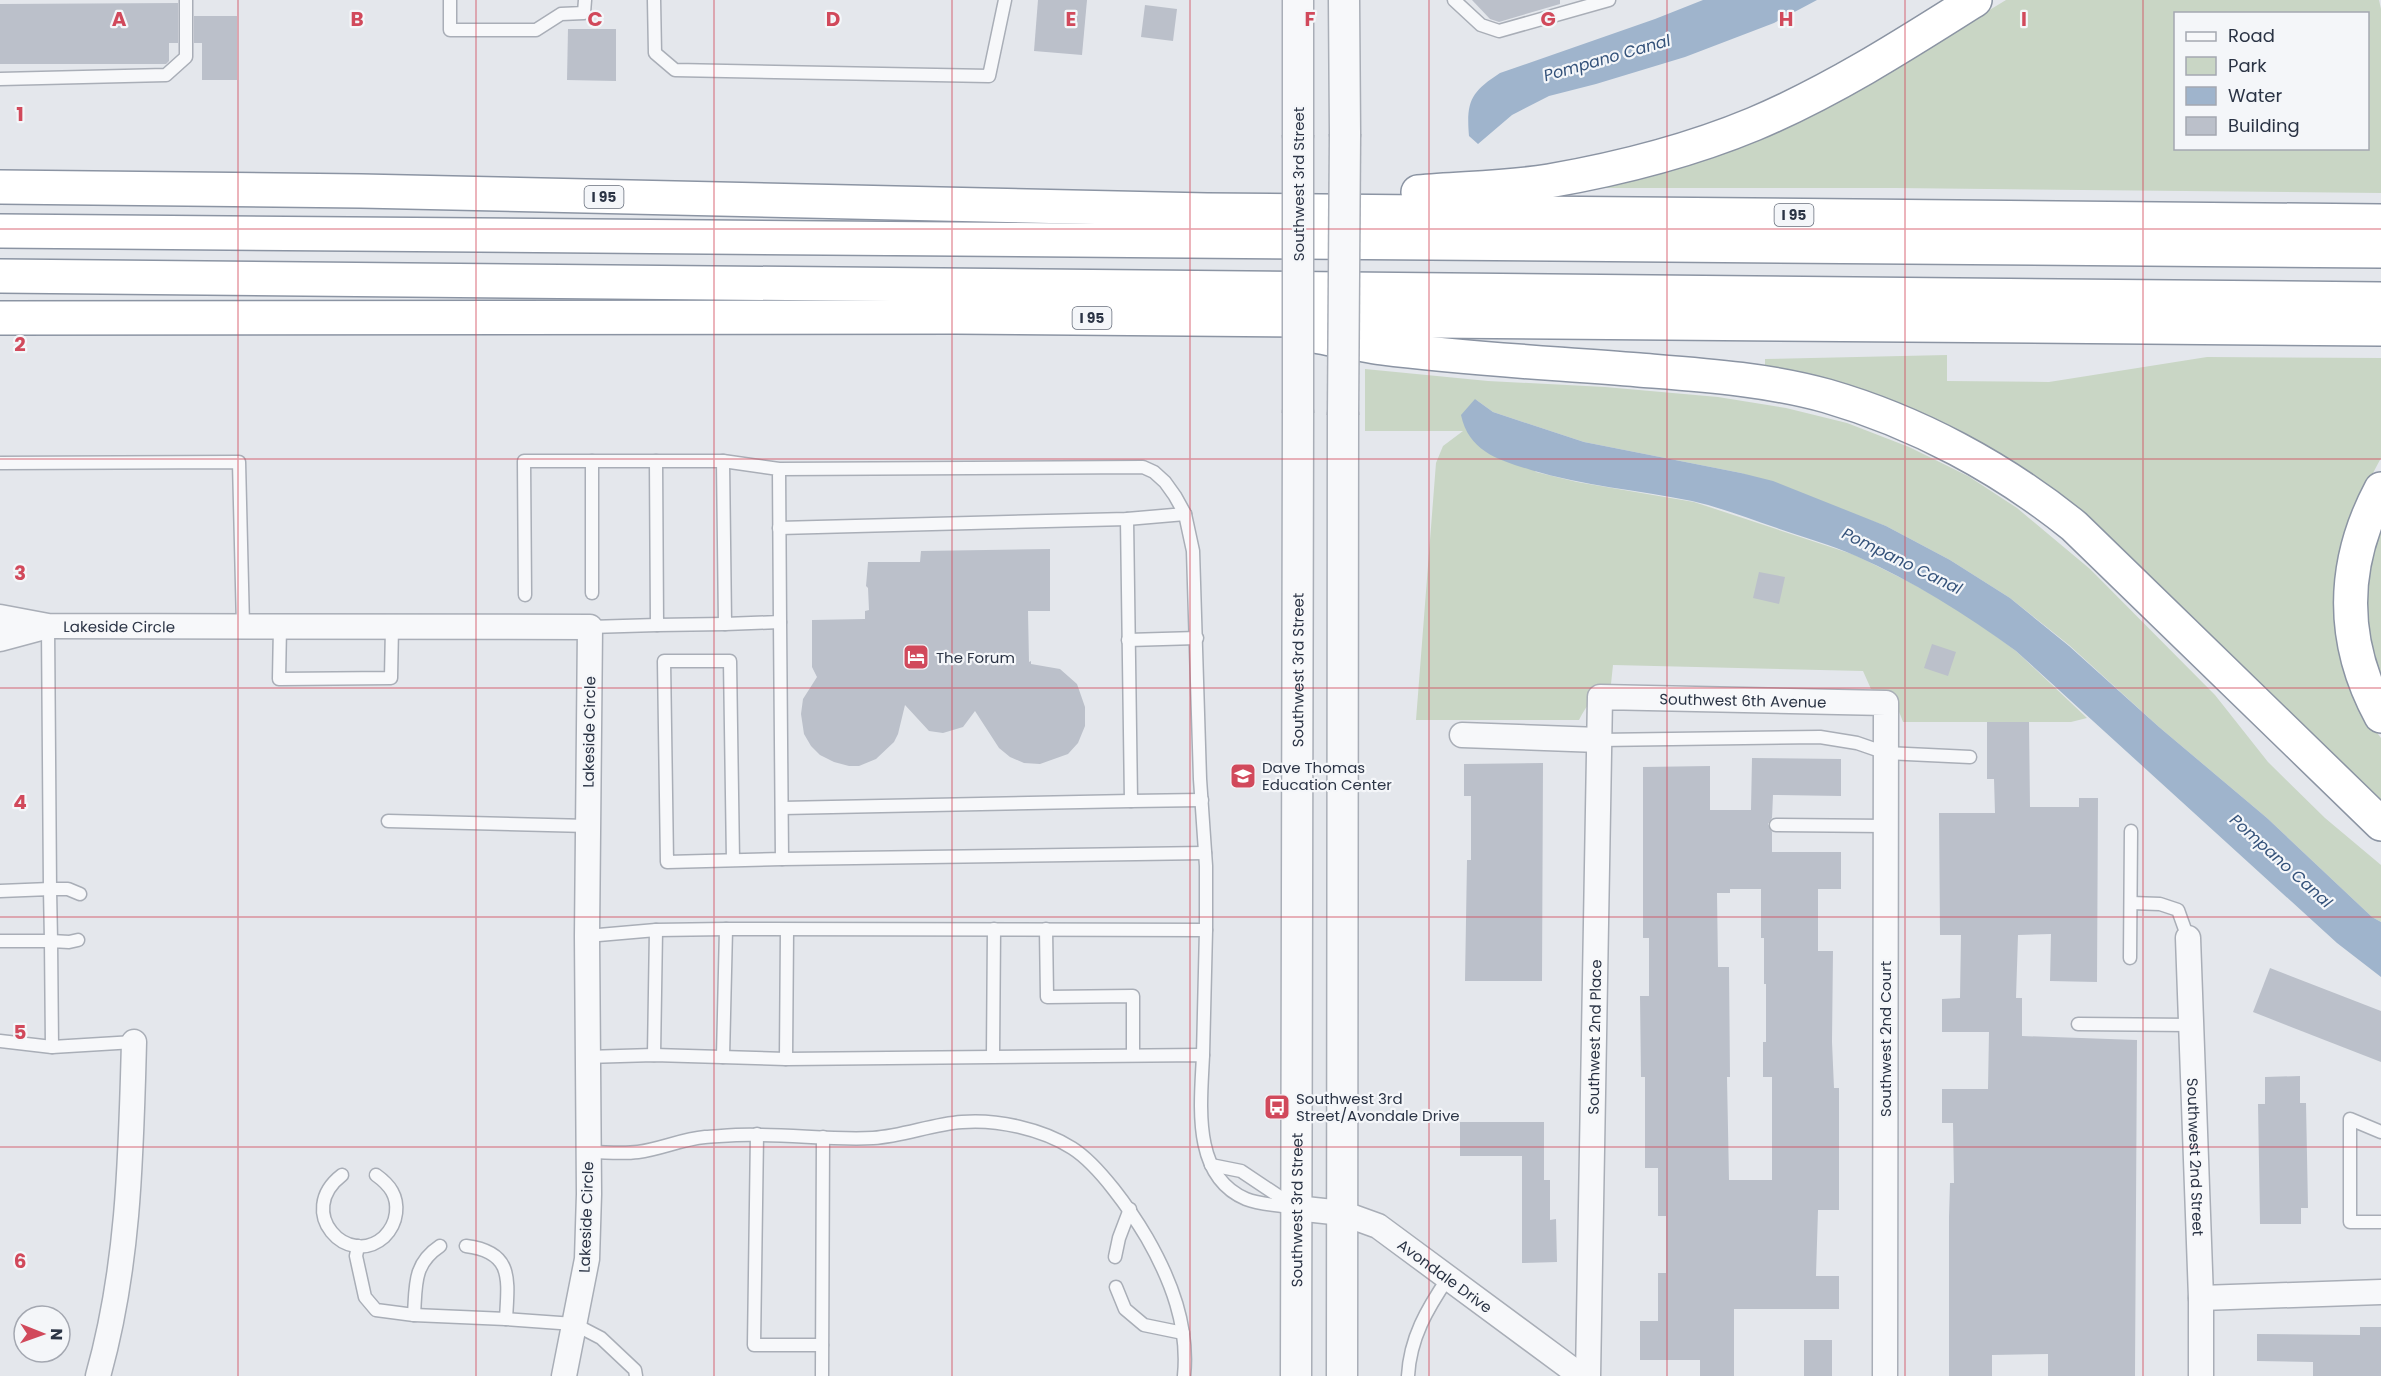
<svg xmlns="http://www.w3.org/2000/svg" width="2381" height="1376" viewBox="0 0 2381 1376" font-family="Poppins,sans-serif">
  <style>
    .green { fill: #c9d6c5; fill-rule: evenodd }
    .water { fill: #9fb4cc }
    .building { fill: #bbc0ca; fill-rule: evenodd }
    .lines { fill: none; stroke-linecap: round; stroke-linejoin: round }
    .service-casing { stroke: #a9aeb7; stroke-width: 15 }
    .minor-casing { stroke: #a9aeb7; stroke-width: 27 }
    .tertiary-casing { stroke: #a9aeb7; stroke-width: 33 }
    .motorway-casing { stroke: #8b94a3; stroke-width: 36 }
    .service { stroke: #f7f8fa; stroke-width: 12 }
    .minor { stroke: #f7f8fa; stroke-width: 24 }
    .tertiary { stroke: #f7f8fa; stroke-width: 30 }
    .motorway { stroke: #fff; stroke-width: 33 }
    .tertiary-bridge-casing { stroke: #a9aeb7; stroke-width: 33; stroke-linecap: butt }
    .tertiary-bridge { stroke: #f7f8fa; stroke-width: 30 }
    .grid { fill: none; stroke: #d1495b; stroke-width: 1.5; stroke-opacity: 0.55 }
    .labels { text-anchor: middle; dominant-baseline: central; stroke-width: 4.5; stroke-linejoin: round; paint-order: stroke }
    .shield { fill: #f4f6f9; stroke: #676e7b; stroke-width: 1.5 }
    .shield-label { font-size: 14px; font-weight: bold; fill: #2b3445 }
    .street-label { font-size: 15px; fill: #2b3445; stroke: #f4f6f9 }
    .poi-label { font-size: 15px; fill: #2b3445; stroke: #f4f6f9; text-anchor: start }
    .water-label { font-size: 16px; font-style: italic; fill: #34527a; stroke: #f4f6f9 }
    .grid-label { font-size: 20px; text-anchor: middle; font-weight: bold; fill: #d1495b; stroke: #f4f6f9; stroke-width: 4.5; stroke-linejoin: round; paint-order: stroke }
  </style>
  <rect width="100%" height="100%" fill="#e4e7ec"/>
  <g class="green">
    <path d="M2006,0H2379L2381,9V193L1896,188H1606V183L1901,64ZM2176,14H2368V148H2176Z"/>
    <path d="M1947,355V381L2049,382L2207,357L2381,358V458L2358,501L2341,544L2335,589L2338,644L2372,726L2381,738V805L2093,522L2043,482L1989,447L1934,418L1826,378L1765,365V359Z"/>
    <path d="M1365,369L1488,381L1605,387L1718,397L1786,408L1847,423L1909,447L1968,476L2017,508L2090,569L2215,695L2268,762L2325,818L2381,865V922L2372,917L2267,818L2159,727L2069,645L2010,598L1950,560L1886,526L1741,473L1584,442L1493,412L1475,399L1536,472L1577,482L1694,502L1855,555L1913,584L1966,614L2016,651L2087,718L2071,722H1903C1897,703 1889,697 1871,689L1863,671L1613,665L1611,684C1596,693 1587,704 1579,720H1416L1436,463L1443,446L1463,431H1365Z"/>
    <path d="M2381,525V688L2368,652L2364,594L2371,550Z"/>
  </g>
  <g class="water">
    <path d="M1703,0H1817L1774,23L1685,57L1596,84L1549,96L1512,115L1478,144L1469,136C1466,101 1471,92 1500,73L1655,19Z"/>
    <path d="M1475,399L1493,412L1584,442L1741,473L1773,481L1886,526L1950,560L2010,598L2069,646L2159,727L2267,818L2372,917L2381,922V977L2337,943L2016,651C1965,614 1913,581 1856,556C1830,544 1801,537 1774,527C1747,518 1719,507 1692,501C1638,490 1584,486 1531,470C1499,460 1469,452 1461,415Z"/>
  </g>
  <g class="building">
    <path d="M1038,0H1087L1082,55L1034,51Z"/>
    <path d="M1472,0H1560V4L1499,22L1490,19Z"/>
    <path d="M178,3V43H169V61L166,64H0V4Z"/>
    <path d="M1145,5L1177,9L1173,41L1141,37Z"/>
    <path d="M194,16H237V80H202V43H194Z"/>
    <path d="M568,29H616V81L567,80Z"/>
    <path d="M1050,549V611H1028L1029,662L1031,661V664L1060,669L1077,684L1085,707V726L1078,743L1068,754L1040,764L1024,763L1010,757L999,748L975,711L963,727L943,733L929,731L905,705L898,734L894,742L876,759L859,766H849L834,762L820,755L811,746L804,734L801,714L803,699L817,677L812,667V620L865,619V611L869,610L868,588L866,586L868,562H920L921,551Z"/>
    <path d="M1759,572L1785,577L1779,604L1753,598Z"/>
    <path d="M1932,644L1956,652L1948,676L1924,668Z"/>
    <path d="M1987,722H2029L2030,807H2079V798H2098L2097,982L2050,981L2051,934L2018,935L2016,998H2022V1036L2137,1040L2135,1376H2048V1354L1992,1355V1376H1949V1217L1950,1183H1954L1953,1123H1942V1089H1988L1989,1032H1942V999L1960,998L1961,935H1940L1939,813H1995L1994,779H1987Z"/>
    <path d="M1752,758L1841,759V796L1773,795L1772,818L1768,824L1772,832V852H1841V889H1818V951H1833L1832,1042L1834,1088H1839V1210H1818L1816,1276H1839V1309H1734V1376H1700V1360H1640V1321H1658V1273H1666V1216H1658V1168H1645V1077H1641L1640,996H1649V938H1643V767L1710,766V810H1751ZM1730,889H1761V938H1764V984H1766V1042H1763V1077H1772V1180H1729L1727,1077H1730L1729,967H1718L1717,893H1730Z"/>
    <path d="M1543,763L1542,981H1465L1467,860H1471V796H1464V764Z"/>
    <path d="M2270,968L2381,1011V1062L2253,1012Z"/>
    <path d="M2300,1076V1103H2306L2308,1208H2301V1224H2260L2258,1104H2265V1077Z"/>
    <path d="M1460,1122H1544V1180H1550V1220L1556,1219L1557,1262L1522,1263V1156H1460Z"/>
    <path d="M2360,1327H2381V1376H2313V1362L2257,1361V1334L2360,1335Z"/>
    <rect x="1804" y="1340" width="28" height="36"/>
  </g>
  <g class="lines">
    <g class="service-casing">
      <g id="service">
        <path d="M450,0V30H536L561,14L584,13L585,0"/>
        <path d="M654,0L655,53L675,70L989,76L1005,0"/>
        <path d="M1454,0L1481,25L1499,31L1609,0"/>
        <path d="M0,79L166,75L186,57V0"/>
        <path d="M723,461H656L657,625L725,624"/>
        <path d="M0,463L239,462L243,626"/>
        <path d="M779,469L780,622L725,624L723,461L779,469L1143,467L1154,472L1165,482L1175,496L1185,514L1193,551L1200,779L1206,866V930"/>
        <path d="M1127,519L1131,801L1202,800"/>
        <path d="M779,528L1127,519L1185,514"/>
        <path d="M592,593V461"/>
        <path d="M525,595L524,461H656"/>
        <path d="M48,626L50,889H68L80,894"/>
        <path d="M280,627L279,679L391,678L392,627"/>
        <path d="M590,627L657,625"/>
        <path d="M1128,640L1197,638"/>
        <path d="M1599,740L1820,737L1857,743L1886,753L1970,757"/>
        <path d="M782,808L1131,801"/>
        <path d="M388,821L588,826"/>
        <path d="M1776,825L1886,826"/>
        <path d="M782,859L1205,853"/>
        <path d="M733,860L730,661H664L667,862L782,859L780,622"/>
        <path d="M0,891L50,889L51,941H0"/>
        <path d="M2131,903L2160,904L2178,910L2188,938"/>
        <path d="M1046,929L1047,997L1133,996V1055"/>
        <path d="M587,936L656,930L726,929L1206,930L1203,1055"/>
        <path d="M2130,958L2131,831"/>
        <path d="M2078,1024L2191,1025"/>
        <path d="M0,1041L52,1047L134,1042"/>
        <path d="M52,1047L51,941L69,942L78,940"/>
        <path d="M654,1055L656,930"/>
        <path d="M993,1056L994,929"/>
        <path d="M586,1057L654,1055L786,1059L1203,1055C1201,1103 1191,1176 1246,1199C1261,1205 1280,1205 1296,1208"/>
        <path d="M723,1057L726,929"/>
        <path d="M786,1059L787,930"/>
        <path d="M2381,1132L2350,1119V1222H2381"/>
        <path d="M757,1134L754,1345H822"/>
        <path d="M588,1152C605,1152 622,1154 638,1152C661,1149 682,1139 705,1137C723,1136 741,1134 759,1135C797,1135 835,1140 873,1138C904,1136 932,1124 962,1122C997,1119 1042,1129 1072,1148C1099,1165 1131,1211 1147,1238C1171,1280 1189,1326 1184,1376"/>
        <path d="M1211,1165L1241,1171L1292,1205"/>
        <path d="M342,1175C294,1212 348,1269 384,1237C391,1230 395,1222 396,1213C398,1196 390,1185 376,1175"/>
        <path d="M358,1246L356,1256L365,1297L376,1310L414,1315L506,1319L574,1324L601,1338L635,1370L636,1376"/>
        <path d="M466,1246C514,1252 508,1280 506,1319"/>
        <path d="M1115,1257L1119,1238L1130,1209"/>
        <path d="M1116,1287L1125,1309L1144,1325L1183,1333"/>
        <path d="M414,1315C416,1285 413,1264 440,1246"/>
        <path d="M822,1376L823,1137"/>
        <path d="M1408,1376C1410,1338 1427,1309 1448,1278"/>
      </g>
    </g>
    <g class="minor-casing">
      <g id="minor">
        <path id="s1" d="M0,617L48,626L590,627L587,936L589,1194L587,1259L564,1376"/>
        <path d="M0,639L41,628"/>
        <path d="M1462,735L1599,740"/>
        <path id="s2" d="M2188,938L2201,1298V1376"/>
        <path id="s3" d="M1296,1208L1342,1213L1378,1226L1581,1376"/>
        <path d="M2201,1298L2381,1292"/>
        <path d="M98,1376C129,1266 131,1155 134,1042"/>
        <path id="s4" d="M1588,1376L1600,697L1886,703L1885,1376"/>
      </g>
    </g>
    <g class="tertiary-casing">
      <g id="tertiary">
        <path d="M1298,0V135"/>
        <path d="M1344,0L1345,134"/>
        <path id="s5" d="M1296,1376L1298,413"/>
        <path d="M1342,1376L1343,415"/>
      </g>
    </g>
    <g class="motorway-casing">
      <g id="motorway">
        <path d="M0,187L361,191L1207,210L2381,221"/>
        <path d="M1418,192C1462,188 1506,188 1549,181C1618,169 1689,151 1754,124C1832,91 1904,45 1975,0"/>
        <path d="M0,231L2381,251"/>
        <path d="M0,276L2381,299"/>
        <path d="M0,318L956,317L2381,329"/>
        <path d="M1315,336C1337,340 1360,345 1382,348C1467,359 1554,363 1639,370C1702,375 1766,379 1827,396C1917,422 2002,468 2074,526L2381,824"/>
        <path d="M2381,489C2341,564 2340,641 2381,716"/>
      </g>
    </g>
    <use href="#service" class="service"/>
    <use href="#minor" class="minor"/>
    <use href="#tertiary" class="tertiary"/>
    <use href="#motorway" class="motorway"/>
    <g class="tertiary-bridge-casing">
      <g id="tertiary-bridge">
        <path d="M1298,413V135"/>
        <path d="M1343,415L1345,134"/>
      </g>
    </g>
    <use href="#tertiary-bridge" class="tertiary-bridge"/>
  </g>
  <path class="grid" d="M238,0V1376M476,0V1376M714,0V1376M952,0V1376M1190,0V1376M1429,0V1376M1667,0V1376M1905,0V1376M2143,0V1376M0,229H2381M0,459H2381M0,688H2381M0,917H2381M0,1147H2381"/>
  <defs>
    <g id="hotel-square" transform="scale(1.35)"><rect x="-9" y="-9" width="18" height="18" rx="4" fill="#d1495b" stroke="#f4f6f9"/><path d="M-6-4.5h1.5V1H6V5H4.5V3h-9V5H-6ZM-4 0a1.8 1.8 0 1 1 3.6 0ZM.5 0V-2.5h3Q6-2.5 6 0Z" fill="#fff"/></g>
    <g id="school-square" transform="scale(1.35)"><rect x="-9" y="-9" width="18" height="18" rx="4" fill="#d1495b" stroke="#f4f6f9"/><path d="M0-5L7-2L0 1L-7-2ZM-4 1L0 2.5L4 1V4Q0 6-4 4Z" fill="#fff"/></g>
    <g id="bus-square" transform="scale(1.35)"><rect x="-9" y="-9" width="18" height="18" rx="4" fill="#d1495b" stroke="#f4f6f9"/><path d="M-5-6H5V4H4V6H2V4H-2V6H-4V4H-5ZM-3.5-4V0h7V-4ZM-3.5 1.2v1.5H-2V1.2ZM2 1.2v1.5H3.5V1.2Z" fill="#fff"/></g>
  </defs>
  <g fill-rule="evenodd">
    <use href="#hotel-square" x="916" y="657"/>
    <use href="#school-square" x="1243" y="776"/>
    <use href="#bus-square" x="1277" y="1107"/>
  </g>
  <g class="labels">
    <g class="shield">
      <rect x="584.5" y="186" width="39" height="22" rx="4.5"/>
      <rect x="1774.5" y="204" width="39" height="22" rx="4.5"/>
      <rect x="1072.5" y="307" width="39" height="22" rx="4.5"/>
    </g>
    <g class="shield-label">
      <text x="604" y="197">I 95</text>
      <text x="1794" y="215">I 95</text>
      <text x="1092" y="318">I 95</text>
    </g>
    <g class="street-label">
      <text transform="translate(1298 184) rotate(-90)">Southwest 3rd Street</text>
      <text stroke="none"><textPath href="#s1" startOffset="120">Lakeside Circle</textPath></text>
      <text stroke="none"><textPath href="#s5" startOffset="706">Southwest 3rd Street</textPath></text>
      <text stroke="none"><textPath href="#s4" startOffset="822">Southwest 6th Avenue</textPath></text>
      <text transform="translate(589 732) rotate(-89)">Lakeside Circle</text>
      <text stroke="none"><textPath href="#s4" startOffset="339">Southwest 2nd Place</textPath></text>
      <text transform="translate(1885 1039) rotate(-90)">Southwest 2nd Court</text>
      <text stroke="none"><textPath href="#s2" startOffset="219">Southwest 2nd Street</textPath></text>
      <text stroke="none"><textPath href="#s5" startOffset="166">Southwest 3rd Street</textPath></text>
      <text transform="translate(586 1217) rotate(-88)">Lakeside Circle</text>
      <text stroke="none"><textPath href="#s3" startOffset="168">Avondale Drive</textPath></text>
    </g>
    <g class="poi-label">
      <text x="936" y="657">The Forum</text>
      <text x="1262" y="767">Dave Thomas<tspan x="1262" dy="17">Education Center</tspan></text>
      <text x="1296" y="1098">Southwest 3rd<tspan x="1296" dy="17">Street/Avondale Drive</tspan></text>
    </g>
    <g class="water-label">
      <text transform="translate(1607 58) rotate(-16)">Pompano Canal</text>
      <text transform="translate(1902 561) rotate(26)">Pompano Canal</text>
      <text transform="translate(2281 861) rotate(42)">Pompano Canal</text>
    </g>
  </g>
  <g class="grid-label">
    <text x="119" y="26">A</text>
    <text x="357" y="26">B</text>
    <text x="595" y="26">C</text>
    <text x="833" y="26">D</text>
    <text x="1071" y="26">E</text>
    <text x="1310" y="26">F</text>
    <text x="1548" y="26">G</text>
    <text x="1786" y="26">H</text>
    <text x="2024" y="26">I</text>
    <text x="20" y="121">1</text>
    <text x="20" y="351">2</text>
    <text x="20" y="580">3</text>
    <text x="20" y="809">4</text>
    <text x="20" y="1039">5</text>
    <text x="20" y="1268">6</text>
  </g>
  <rect x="2174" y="12" width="195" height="138" fill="#f4f6f9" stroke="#a4a8b1" stroke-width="1.5"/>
  <rect x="2186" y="32" width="30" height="9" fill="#f7f8fa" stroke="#a4a8b1" stroke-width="1.5"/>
  <text x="2228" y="42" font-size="18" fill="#2b3445">Road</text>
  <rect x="2186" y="57" width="30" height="18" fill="#c9d6c5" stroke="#a4a8b1" stroke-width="1.5"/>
  <text x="2228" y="72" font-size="18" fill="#2b3445">Park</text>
  <rect x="2186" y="87" width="30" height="18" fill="#9fb4cc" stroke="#a4a8b1" stroke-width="1.5"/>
  <text x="2228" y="102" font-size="18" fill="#2b3445">Water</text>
  <rect x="2186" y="117" width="30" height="18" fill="#bbc0ca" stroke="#a4a8b1" stroke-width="1.5"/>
  <text x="2228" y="132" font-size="18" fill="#2b3445">Building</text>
  <g transform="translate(42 1334) rotate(91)"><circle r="28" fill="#f4f6f9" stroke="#a4a8b1" stroke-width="1.5"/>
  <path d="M0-4.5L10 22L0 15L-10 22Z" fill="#d1495b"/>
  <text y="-9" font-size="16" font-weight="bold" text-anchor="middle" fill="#2b3445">N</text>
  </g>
</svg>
